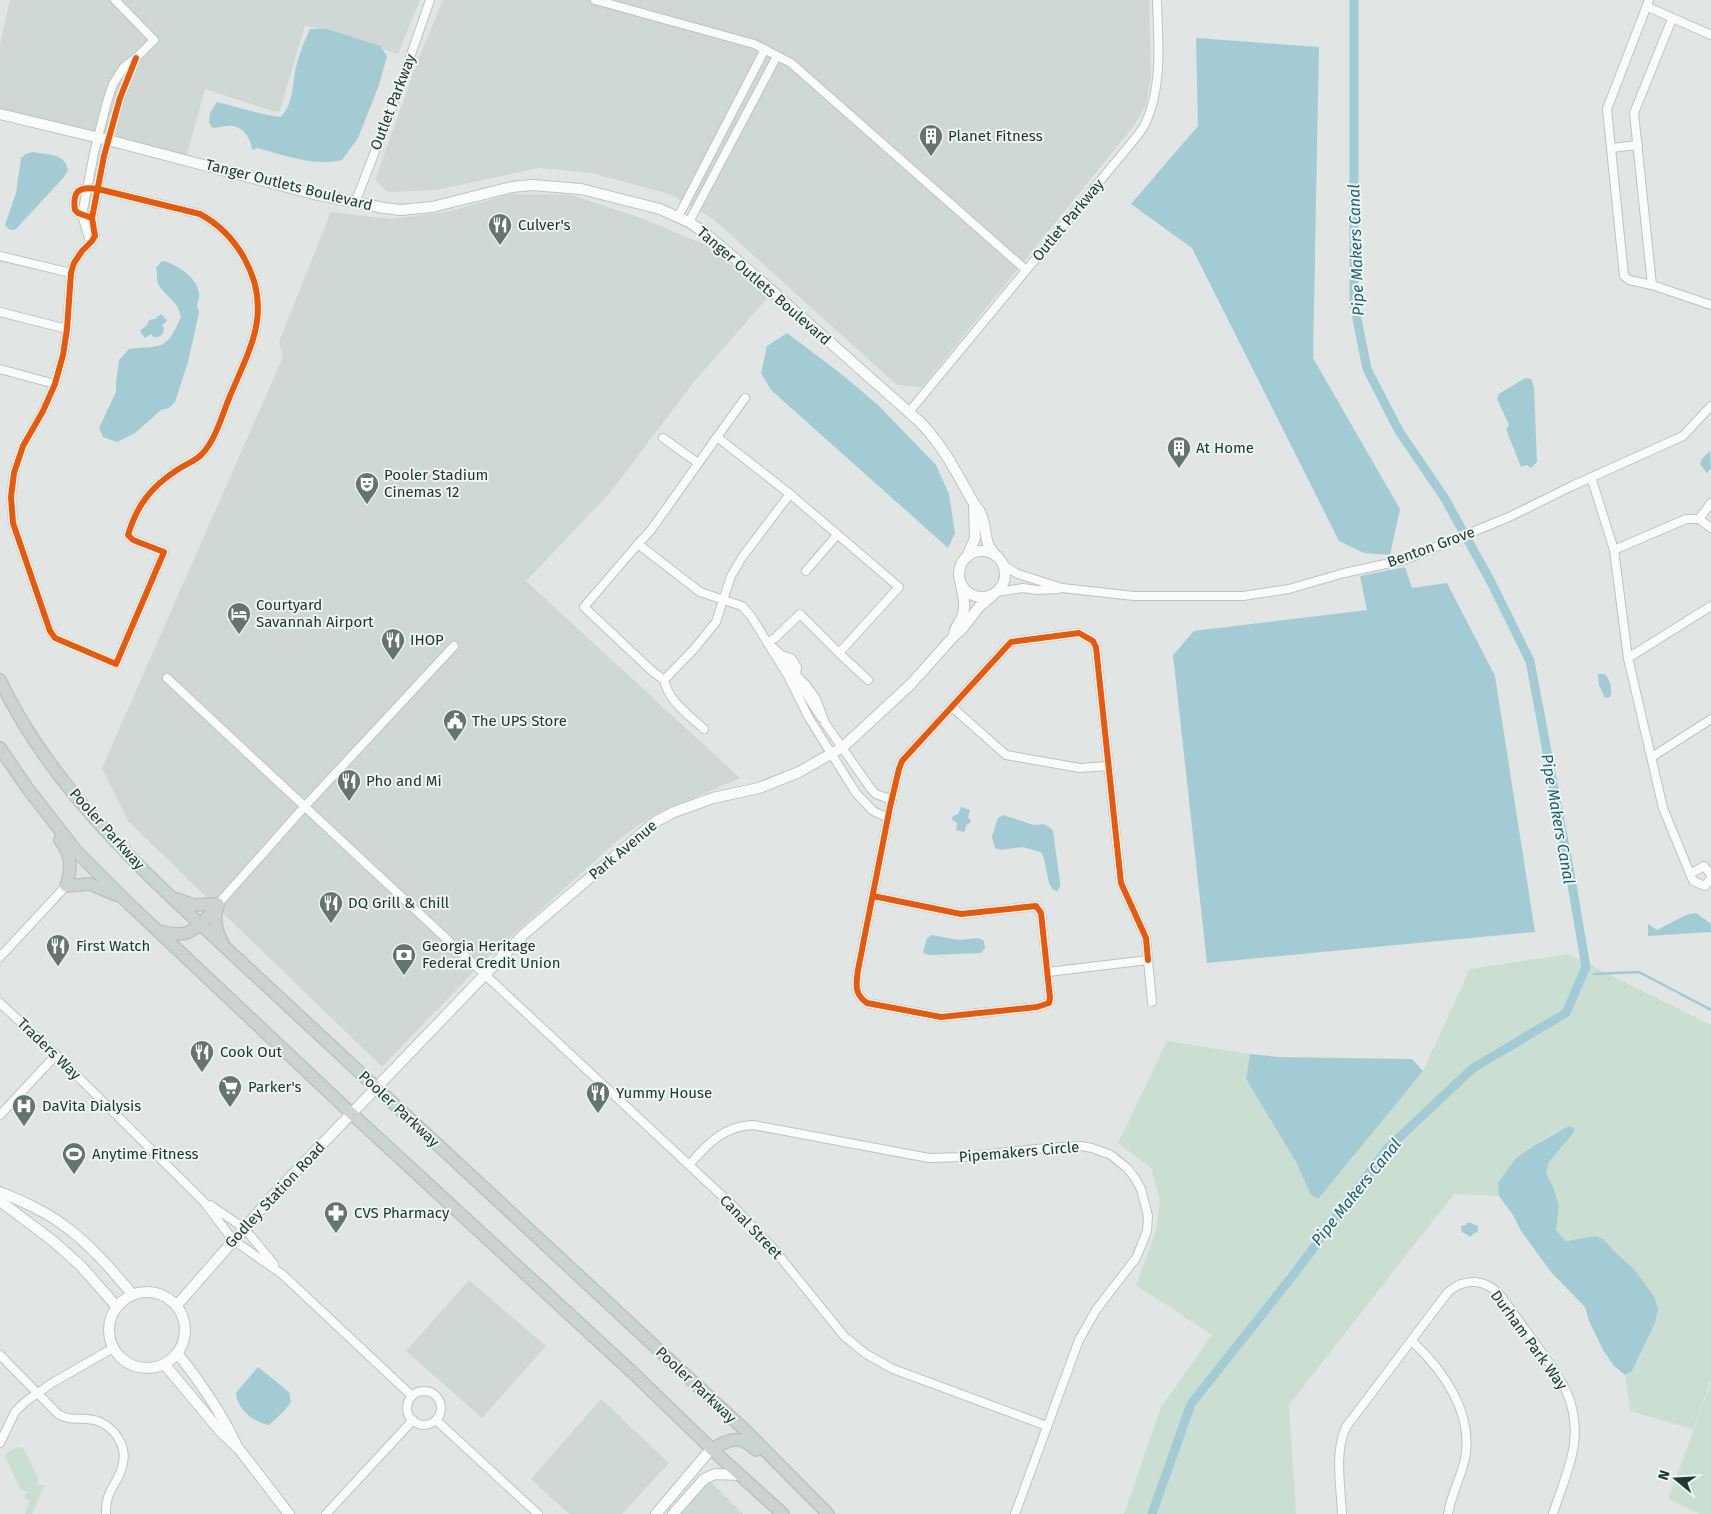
<svg xmlns="http://www.w3.org/2000/svg" width="1711" height="1514" viewBox="0 0 1711 1514" font-family="'Fira Sans',sans-serif">
  <style>
    .built { fill: #cfd8d4 }
    .green { fill: #cadfd1 }
    .water { fill: #a3cbd4 }
    .lines { fill: none; stroke-linecap: round; stroke-linejoin: round }
    .stream { stroke: #a3cbd4; stroke-width: 2.5 }
    .canal { stroke: #a3cbd4; stroke-width: 9 }
    .street-casing { stroke: #bec3c1; stroke-width: 10 }
    .secondary-casing { stroke: #bdc4c1; stroke-width: 12 }
    .primary-casing { stroke: #bbc3c1; stroke-width: 14 }
    .street { stroke: #fafbfb; stroke-width: 8 }
    .secondary { stroke: #fafbfb; stroke-width: 10 }
    .primary { stroke: #ccd4d2; stroke-width: 11 }
    .cycleway-casing { stroke: #eef6f2; stroke-width: 9 }
    .cycleway { stroke: #e8590c; stroke-width: 6 }
    .labels { text-anchor: middle; dominant-baseline: central; stroke-width: 4; stroke-linejoin: round; paint-order: stroke }
    .street-label { font-size: 15px; fill: #203832; stroke: #eef6f2 }
    .poi-label { font-size: 15px; fill: #203832; stroke: #eef6f2; text-anchor: start }
    .water-label { font-size: 16px; font-style: italic; fill: #1e6070; stroke: #eef6f2 }
  </style>
  <rect width="100%" height="100%" fill="#e1e6e4"/>
  <g class="built">
    <path d="M10,0H420L398,54L305,25L279,113L205,89L187,155L0,111V43Z"/>
    <path d="M443,0H1149L1151,76L1146,105L1133,127L922,387L897,385L712,218L669,194L592,173L539,168L436,190L388,192L375,180L418,60Z"/>
    <path d="M510,194L572,195L641,218L708,246L769,296L693,383L609,494L526,581L740,778L652,816L619,839L481,964L382,1067L128,821L102,768L283,357L279,342L331,212L390,219L447,212Z"/>
    <path d="M469,1280L546,1346L482,1418L406,1351Z"/>
    <path d="M601,1399L669,1463L622,1514H569L531,1479Z"/>
    <path d="M710,1481L743,1514H678Z"/>
  </g>
  <g class="green">
    <path d="M1568,954L1711,1025V1380L1693,1429L1630,1411L1625,1375L1632,1371L1655,1323L1654,1296L1633,1268L1619,1256L1603,1239L1596,1236L1566,1241L1560,1235L1556,1229L1559,1207L1554,1189L1546,1173L1549,1162L1575,1131L1556,1132L1535,1145L1515,1159L1498,1183L1499,1196L1454,1194L1289,1405L1296,1514H1124L1161,1407L1212,1335L1136,1285L1156,1231L1160,1200L1151,1168L1118,1143L1167,1041L1250,1054L1246,1079L1296,1162L1311,1195L1423,1071L1470,969Z"/>
    <path d="M1711,1383V1514H1701L1668,1499Z"/>
    <path d="M17,1447L24,1449L38,1478V1485H44L32,1514H25L29,1501L25,1498V1494L31,1490L27,1492L21,1490L5,1457L6,1453Z"/>
  </g>
  <g class="water">
    <path d="M310,29H327L380,46L387,56L379,85L358,138L342,160C313,167 285,155 257,148L252,150C251,140 245,128 233,126C227,125 219,128 213,128L209,123L210,113L217,102L267,115L281,117C294,103 292,84 296,67C299,54 304,42 310,29Z"/>
    <path d="M1196,38L1319,47L1313,358L1400,509L1390,555L1364,553L1339,541L1192,248L1131,204L1198,126Z"/>
    <path d="M33,152C48,155 65,153 68,170L64,177L16,229C11,231 9,230 5,225L16,193L21,158L26,154Z"/>
    <path d="M164,261C178,265 197,278 199,293C200,298 198,300 197,305C197,308 199,310 199,313L188,362L175,402L169,408L161,410L135,433L117,442L103,437L99,428L116,392V383L119,360L129,349C161,345 166,352 181,317C179,302 165,296 158,284C156,278 158,274 156,268L161,262Z"/>
    <path d="M161,314L167,321L162,325L164,328C164,335 159,338 153,337L151,334L145,338L140,331L147,325L149,320L155,319Z"/>
    <path d="M787,333L840,373L878,405L936,465L949,494L955,533L948,548L771,390L761,373L767,346Z"/>
    <path d="M1525,378L1531,379L1534,387L1537,462L1531,468L1527,465L1521,467L1506,429L1509,425L1497,399L1499,394Z"/>
    <path d="M1710,451L1711,468L1707,473L1700,464L1702,459Z"/>
    <path d="M1405,567L1412,588L1447,583L1495,676L1535,932L1207,963L1173,655L1194,631L1367,610L1360,576Z"/>
    <path d="M1598,674H1605C1610,680 1613,690 1610,697L1605,698L1599,685Z"/>
    <path d="M961,807L970,810L968,818L971,820L970,823L967,824L964,832L956,830L957,823L952,820L953,816L958,814Z"/>
    <path d="M1003,815L1034,825L1043,824L1049,827L1053,831L1060,882V887L1057,891L1053,890C1045,880 1048,864 1041,852L1022,847L1001,850L995,848L992,837L998,818Z"/>
    <path d="M1696,913L1711,924V932L1648,936V924L1657,930L1686,915Z"/>
    <path d="M932,935L958,940L979,938L984,941L985,948L981,953L929,955L923,953L927,938Z"/>
    <path d="M1250,1054L1278,1057L1412,1059L1423,1071L1318,1199L1311,1195L1296,1162L1246,1079Z"/>
    <path d="M1569,1126L1573,1128L1575,1131L1549,1162L1546,1173L1554,1189L1559,1207L1556,1229L1560,1235L1566,1241L1596,1236L1603,1239L1619,1256L1633,1268L1654,1296L1658,1309L1655,1323L1632,1371L1625,1375L1614,1366L1603,1350L1589,1321L1585,1307L1551,1272L1521,1231L1513,1215L1499,1196L1498,1183L1515,1159L1535,1145Z"/>
    <path d="M1468,1222L1478,1226V1232L1474,1233L1470,1237L1466,1234L1462,1232L1461,1226L1466,1225Z"/>
    <path d="M258,1367L289,1392L291,1402L284,1411L269,1425C254,1423 237,1409 236,1393Z"/>
  </g>
  <g class="lines">
    <path class="stream" d="M1594,974L1639,972L1711,1010"/>
    <path class="canal" d="M1152,1514L1191,1404L1294,1274L1388,1148L1473,1068L1566,1013L1586,967L1571,879L1530,661L1491,582L1444,497L1399,431L1367,369L1354,304V0"/>
    <g class="street-casing">
      <g id="street">
        <path d="M595,0L754,44L791,63L1026,270"/>
        <path d="M1649,0L1607,109L1624,276L1629,280L1652,285L1711,305"/>
        <path d="M1648,7L1711,35"/>
        <path d="M1611,148L1638,145"/>
        <path d="M355,203L398,92L430,0"/>
        <path d="M678,217L765,49"/>
        <path d="M92,218L78,213L75,210C72,190 80,186 98,189L200,214C237,234 263,278 257,321C254,345 239,374 230,396C222,415 216,439 202,454C196,461 184,465 177,470C151,487 137,505 128,535L133,540L164,552L116,664L55,638L50,631L13,523L11,497L14,473L23,446L43,411L55,384L63,355L67,329L71,273L74,263L82,251L92,241L95,236L92,218L104,156L120,98L136,58"/>
        <path d="M689,222L777,56"/>
        <path d="M92,241L89,238L82,215L94,153L107,102L113,84L124,67L136,58L154,40L115,0"/>
        <path d="M0,256L71,273"/>
        <path d="M1652,285L1634,113L1672,19"/>
        <path d="M0,312L67,329"/>
        <path d="M0,369L55,384"/>
        <path d="M909,412L1133,141C1138,135 1143,129 1146,122C1163,85 1158,39 1157,0"/>
        <path d="M717,437L745,398"/>
        <path d="M663,438L698,463"/>
        <path d="M1591,477L1614,550L1628,658L1663,808L1693,881L1705,886L1711,878"/>
        <path d="M1699,519L1711,503"/>
        <path d="M638,544L651,530L717,437L790,494L743,556L731,576L716,622L694,649L664,680L652,671L584,607L638,544L700,592L742,606L751,616L788,676L809,718L856,793L873,811L888,818"/>
        <path d="M1614,550L1686,519H1699L1711,528"/>
        <path d="M1003,565L1018,574L1062,588L1134,596H1243L1289,589L1344,573L1404,560L1509,517L1572,486L1683,436L1711,406"/>
        <path d="M806,571L837,535"/>
        <path d="M997,592L1023,588L1037,590L1058,589"/>
        <path d="M767,643L775,638L800,614L839,653L899,587L790,494"/>
        <path d="M774,648L781,655L791,658L797,667L796,675L806,685L816,699L825,723L871,789L876,794L892,800"/>
        <path d="M839,653L868,680"/>
        <path d="M781,655L821,717"/>
        <path d="M1628,658L1711,606"/>
        <path d="M167,678L733,1206L772,1247L844,1336L866,1354L893,1369L1047,1426"/>
        <path d="M664,680C669,702 688,714 704,729"/>
        <path d="M952,707L1006,755L1080,768L1108,766"/>
        <path d="M1652,757L1711,719"/>
        <path d="M1690,874L1704,866L1711,875"/>
        <path d="M873,896L961,914L1036,906L1041,913L1050,998L1049,1003L1037,1007L941,1017L867,1003C854,994 856,984 858,970L890,807L899,769L902,761L1011,642L1079,633L1093,641L1096,647L1121,883L1146,938L1148,960"/>
        <path d="M218,904L305,806L454,646"/>
        <path d="M0,957L66,886"/>
        <path d="M1048,972L1148,960L1152,1002"/>
        <path d="M0,1003L56,1055L204,1202L233,1240L282,1274L412,1396"/>
        <path d="M0,1115L56,1055"/>
        <path d="M689,1165C707,1144 724,1126 753,1125L929,1158L963,1157L1046,1148L1081,1146L1092,1148L1111,1155L1127,1168L1135,1178L1141,1189L1148,1216L1147,1231L1142,1244L1136,1258L1096,1310L1079,1340L1015,1514"/>
        <path d="M210,1205L244,1228L274,1264"/>
        <path d="M1412,1341C1443,1370 1474,1413 1465,1459C1461,1477 1451,1495 1448,1514"/>
        <path d="M0,1355L58,1414C71,1423 86,1415 100,1422C117,1430 128,1448 122,1467C117,1486 105,1490 106,1514"/>
        <circle cx="424" cy="1408" r="17"/>
        <path d="M436,1420L538,1514"/>
        <path d="M0,1443L15,1412L25,1402L52,1383L113,1348"/>
        <path d="M326,1514L413,1420"/>
        <path d="M1342,1514C1341,1486 1334,1453 1346,1427L1448,1292C1465,1277 1486,1279 1501,1296C1513,1313 1525,1329 1537,1346C1560,1377 1579,1402 1574,1444C1571,1467 1560,1491 1553,1514"/>
      </g>
    </g>
    <g class="secondary-casing">
      <g id="secondary">
        <path d="M0,114L108,140L314,194L384,208L401,210L432,207L512,187L532,185L581,189L660,209L689,222L706,234L745,267L920,422C944,447 956,472 973,502C975,506 978,508 980,512C989,529 981,543 998,557"/>
        <circle cx="982" cy="574" r="23"/>
        <path d="M967,557L975,538L974,504"/>
        <path d="M954,636C955,624 961,623 963,614C966,604 963,594 961,585"/>
        <path d="M0,1192C21,1201 43,1210 62,1224C89,1243 111,1269 133,1295"/>
        <path d="M0,1201L53,1241L81,1266L117,1307"/>
        <circle cx="147" cy="1330" r="38"/>
        <path d="M177,1305L277,1191L524,934L655,822L674,812L713,798L759,788L799,772L843,747L911,684L954,636L962,629L979,607L992,596"/>
        <path d="M178,1354C200,1382 221,1412 236,1444"/>
        <path d="M165,1365L221,1432L239,1449L289,1514"/>
        <path d="M656,1514L711,1449"/>
        <path d="M673,1514L704,1479L715,1474L740,1475"/>
      </g>
    </g>
    <g class="primary-casing">
      <g id="primary">
        <path d="M0,680C40,764 104,833 170,896L747,1432L828,1514"/>
        <path d="M0,748L28,789L77,852L126,901L352,1114L631,1371L720,1457L783,1514"/>
        <path d="M60,840C72,855 72,869 66,886L90,884L116,895"/>
        <path d="M177,899L193,905L218,904"/>
        <path d="M218,906C213,919 216,931 223,943"/>
        <path d="M158,931C166,932 177,936 186,933C199,929 210,914 218,904"/>
        <path d="M711,1449C731,1439 739,1434 756,1450"/>
      </g>
    </g>
    <use href="#street" class="street"/>
    <use href="#secondary" class="secondary"/>
    <use href="#primary" class="primary"/>
    <g class="cycleway-casing">
      <g id="cycleway">
        <path d="M92,218L78,213L75,210C72,190 80,186 98,189L200,214C237,234 263,278 257,321C254,345 239,374 230,396C222,415 216,439 202,454C196,461 184,465 177,470C151,487 137,505 128,535L133,540L164,552L116,664L55,638L50,631L13,523L11,497L14,473L23,446L43,411L55,384L63,355L67,329L71,273L74,263L82,251L92,241L95,236L92,218L104,156L120,98L136,58"/>
        <path d="M873,896L961,914L1036,906L1041,913L1050,998L1049,1003L1037,1007L941,1017L867,1003C854,994 856,984 858,970L890,807L899,769L902,761L1011,642L1079,633L1093,641L1096,647L1121,883L1146,938L1148,960"/>
      </g>
    </g>
    <use href="#cycleway" class="cycleway"/>
  </g>
  <defs>
    <g id="building-pin" transform="scale(1.25)"><path d="M0 17L-7.5 6A9.5 9.5 0 1 1 7.5 6Z" fill="#647570" stroke="#eef6f2"/><path d="M-4-6H4V6H1V3H-1V6H-4ZM-2.5-4.3h1.7v1.8h-1.7ZM.8-4.3h1.7v1.8H.8ZM-2.5-1h1.7V.8h-1.7ZM.8-1h1.7V.8H.8Z" fill="#fff"/></g>
    <g id="restaurant-pin" transform="scale(1.25)"><path d="M0 17L-7.5 6A9.5 9.5 0 1 1 7.5 6Z" fill="#647570" stroke="#eef6f2"/><path d="M-5-6h1v4h1v-4h1v4h1v-4h1v5L-1.5 .5V6h-2V.5L-5-1ZM5-6V6H3V1.5H1.5Q1.5-4 5-6Z" fill="#fff"/></g>
    <g id="theatre-pin" transform="scale(1.25)"><path d="M0 17L-7.5 6A9.5 9.5 0 1 1 7.5 6Z" fill="#647570" stroke="#eef6f2"/><path d="M-5-5.5Q0-4 5-5.5V0Q5 5 0 6Q-5 5-5 0ZM-3.3-2.5H-1v1.5H-3.3ZM1-2.5H3.3v1.5H1ZM-2.8 1Q0 5.5 2.8 1Z" fill="#fff"/></g>
    <g id="hotel-pin" transform="scale(1.25)"><path d="M0 17L-7.5 6A9.5 9.5 0 1 1 7.5 6Z" fill="#647570" stroke="#eef6f2"/><path d="M-6-4.5h1.5V1H6V5H4.5V3h-9V5H-6ZM-4 0a1.8 1.8 0 1 1 3.6 0ZM.5 0V-2.5h3Q6-2.5 6 0Z" fill="#fff"/></g>
    <g id="civic-pin" transform="scale(1.25)"><path d="M0 17L-7.5 6A9.5 9.5 0 1 1 7.5 6Z" fill="#647570" stroke="#eef6f2"/><path d="M-.6-6.5H3V-4.5H.6V-3L4-1V1h2V6H-6V1h2V-1L-.6-3ZM-1.2 2.5V6h2.4V2.5Z" fill="#fff"/></g>
    <g id="bank-pin" transform="scale(1.25)"><path d="M0 17L-7.5 6A9.5 9.5 0 1 1 7.5 6Z" fill="#647570" stroke="#eef6f2"/><path d="M-6-4H6V4H-6ZM0-2.3a2.3 2.3 0 1 0 0 4.6a2.3 2.3 0 1 0 0-4.6Z" fill="#fff"/></g>
    <g id="supermarket-pin" transform="scale(1.25)"><path d="M0 17L-7.5 6A9.5 9.5 0 1 1 7.5 6Z" fill="#647570" stroke="#eef6f2"/><path d="M-6-5.5h2.5l.6 2H6L4.5 2H-2.5L-4.4-4H-6ZM-1.5 3.2a1.3 1.3 0 1 0 .1 0ZM3 3.2a1.3 1.3 0 1 0 .1 0Z" fill="#fff"/></g>
    <g id="hospital-pin" transform="scale(1.25)"><path d="M0 17L-7.5 6A9.5 9.5 0 1 1 7.5 6Z" fill="#647570" stroke="#eef6f2"/><path d="M-5-5h3v3.5h4V-5h3V5h-3V1.5h-4V5h-3Z" fill="#fff"/></g>
    <g id="stadium-pin" transform="scale(1.25)"><path d="M0 17L-7.5 6A9.5 9.5 0 1 1 7.5 6Z" fill="#647570" stroke="#eef6f2"/><path d="M0-5a6.5 5 0 1 0 0 10a6.5 5 0 1 0 0-10ZM-3.5-1.8h7v3.6h-7Z" fill="#fff"/></g>
    <g id="pharmacy-pin" transform="scale(1.25)"><path d="M0 17L-7.5 6A9.5 9.5 0 1 1 7.5 6Z" fill="#647570" stroke="#eef6f2"/><path d="M-2-6h4v4h4v4h-4v4h-4v-4h-4v-4h4Z" fill="#fff"/></g>
  </defs>
  <g fill-rule="evenodd">
    <use href="#building-pin" x="931" y="136"/>
    <use href="#restaurant-pin" x="500" y="225"/>
    <use href="#building-pin" x="1179" y="448"/>
    <use href="#theatre-pin" x="367" y="484"/>
    <use href="#hotel-pin" x="239" y="614"/>
    <use href="#restaurant-pin" x="393" y="640"/>
    <use href="#civic-pin" x="455" y="721"/>
    <use href="#restaurant-pin" x="349" y="781"/>
    <use href="#restaurant-pin" x="331" y="903"/>
    <use href="#restaurant-pin" x="58" y="946"/>
    <use href="#bank-pin" x="404" y="955"/>
    <use href="#restaurant-pin" x="202" y="1052"/>
    <use href="#supermarket-pin" x="230" y="1087"/>
    <use href="#restaurant-pin" x="598" y="1093"/>
    <use href="#hospital-pin" x="24" y="1106"/>
    <use href="#stadium-pin" x="74" y="1154"/>
    <use href="#pharmacy-pin" x="336" y="1213"/>
  </g>
  <g class="labels">
    <g class="street-label">
      <text transform="translate(393 102) rotate(-69)">Outlet Parkway</text>
      <text transform="translate(289 185) rotate(14)">Tanger Outlets Boulevard</text>
      <text transform="translate(1068 220) rotate(-50)">Outlet Parkway</text>
      <text transform="translate(764 286) rotate(41)">Tanger Outlets Boulevard</text>
      <text transform="translate(1431 547) rotate(-20)">Benton Grove</text>
      <text transform="translate(107 829) rotate(48)">Pooler Parkway</text>
      <text transform="translate(623 850) rotate(-40)">Park Avenue</text>
      <text transform="translate(49 1049) rotate(44)">Traders Way</text>
      <text transform="translate(399 1109) rotate(43)">Pooler Parkway</text>
      <text transform="translate(1019 1152) rotate(-5)">Pipemakers Circle</text>
      <text transform="translate(275 1195) rotate(-47)">Godley Station Road</text>
      <text transform="translate(751 1227) rotate(46)">Canal Street</text>
      <text transform="translate(1529 1340) rotate(54)">Durham Park Way</text>
      <text transform="translate(696 1385) rotate(43)">Pooler Parkway</text>
    </g>
    <g class="poi-label">
      <text x="948" y="136">Planet Fitness</text>
      <text x="518" y="225">Culver's</text>
      <text x="1196" y="448">At Home</text>
      <text x="384" y="475">Pooler Stadium<tspan x="384" dy="17">Cinemas 12</tspan></text>
      <text x="256" y="605">Courtyard<tspan x="256" dy="17">Savannah Airport</tspan></text>
      <text x="410" y="640">IHOP</text>
      <text x="472" y="721">The UPS Store</text>
      <text x="366" y="781">Pho and Mi</text>
      <text x="348" y="903">DQ Grill &amp; Chill</text>
      <text x="76" y="946">First Watch</text>
      <text x="422" y="946">Georgia Heritage<tspan x="422" dy="17">Federal Credit Union</tspan></text>
      <text x="220" y="1052">Cook Out</text>
      <text x="248" y="1087">Parker's</text>
      <text x="616" y="1093">Yummy House</text>
      <text x="42" y="1106">DaVita Dialysis</text>
      <text x="92" y="1154">Anytime Fitness</text>
      <text x="354" y="1213">CVS Pharmacy</text>
    </g>
    <g class="water-label">
      <text transform="translate(1356 250) rotate(-92)">Pipe Makers Canal</text>
      <text transform="translate(1558 819) rotate(80)">Pipe Makers Canal</text>
      <text transform="translate(1356 1192) rotate(-51)">Pipe Makers Canal</text>
    </g>
  </g>
  <g transform="translate(1676 1479) rotate(288)" stroke="#eef6f2" stroke-width="4" paint-order="stroke">
  <path d="M0-4L9 19L0 12L-9 19Z" fill="#203832"/>
  <text y="-8" font-size="14" font-weight="bold" text-anchor="middle" fill="#203832">N</text>
  </g>
</svg>
